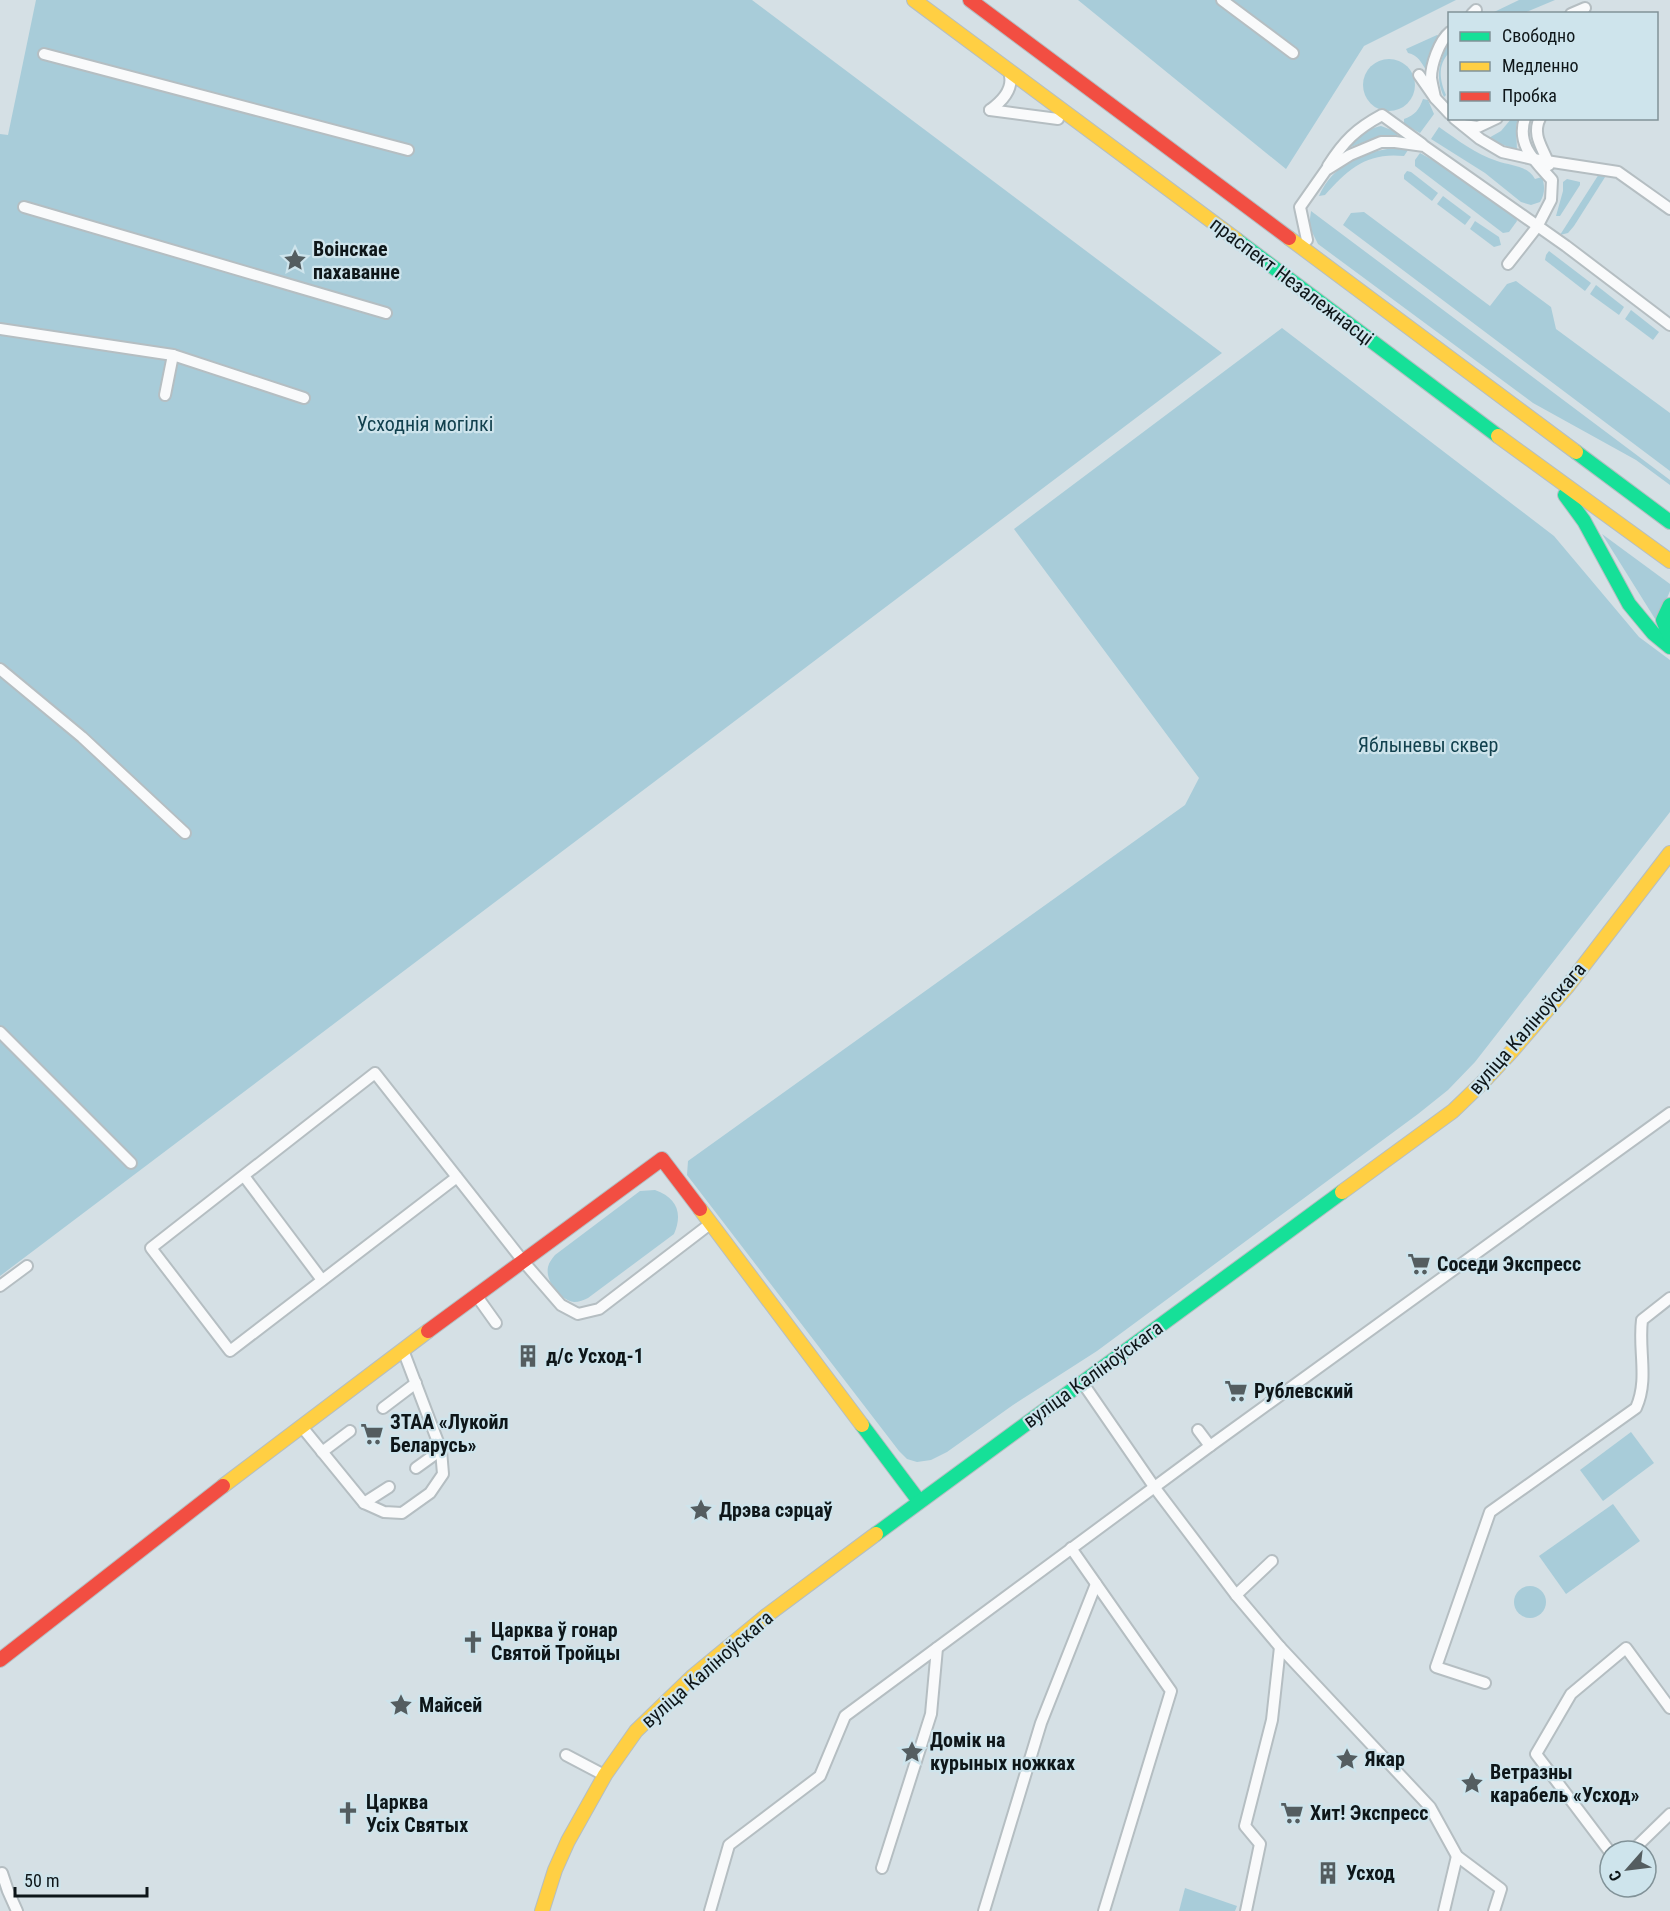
<svg xmlns="http://www.w3.org/2000/svg" width="1670" height="1911" viewBox="0 0 1670 1911" font-family="'Roboto Condensed',sans-serif">
  <style>
    .green { fill: #a8ccd9 }
    .lines { fill: none; stroke-linecap: round; stroke-linejoin: round }
    .lane-casing { stroke: #b5bec2; stroke-width: 14 }
    .fast-casing { stroke: #b5bec2; stroke-width: 16 }
    .slow-casing { stroke: #b5bec2; stroke-width: 16 }
    .jam-casing { stroke: #b5bec2; stroke-width: 16 }
    .lane { stroke: #f9fafb; stroke-width: 10 }
    .fast { stroke: #16e098; stroke-width: 14 }
    .slow { stroke: #ffcf43; stroke-width: 14 }
    .jam { stroke: #f24e42; stroke-width: 14 }
    .labels { text-anchor: middle; dominant-baseline: central; stroke-width: 4.5; stroke-linejoin: round; paint-order: stroke }
    .poi-label { font-size: 20px; font-weight: bold; fill: #0e1619; stroke: #cee4ec; text-anchor: start }
    .street-label { font-size: 20px; fill: #0e1619; stroke: #cee4ec }
    .park-label { font-size: 20px; fill: #12414e; stroke: #cee4ec }
  </style>
  <rect width="100%" height="100%" fill="#d5e0e5"/>
  <g class="green">
    <path d="M36,0H752L1222,353L0,1276V134L8,135Z"/>
    <path d="M1078,0H1456L1364,46L1286,169Z"/>
    <path d="M1519,0H1555L1524,13H1492Z"/>
    <path d="M1437,35L1439,36L1426,70C1421,62 1418,55 1408,53L1406,49Z"/>
    <path d="M1449,42V53C1437,65 1440,81 1446,95L1444,97C1435,77 1439,61 1449,42Z"/>
    <circle cx="1389" cy="85" r="26"/>
    <path d="M1423,99L1428,100L1434,114L1420,133L1404,124V119C1415,115 1419,110 1423,99Z"/>
    <path d="M1511,119H1519L1516,125L1517,150L1487,139L1501,131Z"/>
    <path d="M1381,126L1397,132V136L1375,138L1348,148C1352,136 1369,129 1381,126Z"/>
    <path d="M1439,127C1458,140 1475,154 1497,161C1511,166 1527,165 1535,179L1542,177C1545,186 1545,194 1540,202L1531,205L1521,202L1485,173L1431,139Z"/>
    <path d="M1398,148L1408,150L1404,156C1367,152 1348,169 1325,195L1319,196C1333,164 1365,150 1398,148Z"/>
    <path d="M1420,153L1445,167L1516,218L1517,221L1509,232L1503,233L1415,166V160Z"/>
    <path d="M1407,171L1411,172L1438,193L1432,201L1404,179V175Z"/>
    <path d="M1599,174H1607L1574,226L1568,233L1560,235Z"/>
    <path d="M1567,179L1580,182V185L1560,216H1556L1563,191V182Z"/>
    <path d="M1443,196L1471,217L1465,225L1437,204Z"/>
    <path d="M1311,211L1670,480V485L1636,460L1533,403L1318,244L1309,226Z"/>
    <path d="M1364,212L1490,306L1507,284L1516,281L1551,307L1556,329L1670,413V471L1343,225L1351,213Z"/>
    <path d="M1475,221L1499,237L1501,245L1494,247L1470,229Z"/>
    <path d="M1549,251L1591,283L1585,291L1545,260L1546,255Z"/>
    <path d="M1596,285L1624,307L1619,315L1590,294Z"/>
    <path d="M1631,310L1659,332L1653,340L1625,319Z"/>
    <path d="M1282,328L1554,536L1639,637L1670,660V812L1475,1062L1448,1090L1418,1114L1097,1351L1013,1405L947,1452L931,1460L917,1462L907,1459L899,1451L687,1175L688,1161L1185,805L1199,778L1014,529Z"/>
    <path d="M1602,534L1670,584V591L1657,622Z"/>
    <path d="M655,1190C677,1198 683,1213 674,1234L588,1298C584,1300 579,1302 574,1302C560,1300 545,1281 548,1267C549,1262 552,1259 555,1255L640,1191Z"/>
    <path d="M1631,1432L1654,1463L1603,1501L1580,1470Z"/>
    <path d="M1613,1504L1640,1541L1566,1594L1539,1556Z"/>
    <circle cx="1530" cy="1602" r="16"/>
    <path d="M1185,1888L1237,1906L1235,1911H1179Z"/>
  </g>
  <g class="lines">
    <g class="lane-casing">
      <g id="lane">
        <path d="M1222,0L1293,53"/>
        <path d="M1472,14L1476,10"/>
        <path d="M1571,14L1585,8"/>
        <path d="M44,54L408,150"/>
        <path d="M1419,75L1435,98L1450,114"/>
        <path d="M1435,98C1434,92 1432,85 1431,78C1431,65 1439,41 1450,32"/>
        <path d="M990,110L1058,119"/>
        <path d="M990,110C1001,102 1013,91 1010,76"/>
        <path d="M1454,118L1480,139L1502,152L1533,159L1618,172L1670,209"/>
        <path d="M1540,118C1531,136 1544,149 1549,165"/>
        <path d="M1463,125L1478,127L1497,118"/>
        <path d="M1328,166C1344,141 1356,129 1382,115L1422,144"/>
        <path d="M24,207L386,313"/>
        <path d="M1307,240L1300,207L1326,170L1350,155L1381,142H1395L1424,146L1566,246L1670,325"/>
        <path d="M1508,264L1537,227L1551,200L1552,180C1535,161 1516,145 1525,118"/>
        <path d="M0,329L173,355L304,398"/>
        <path d="M165,395L173,355"/>
        <path d="M0,669L82,737L185,833"/>
        <path d="M0,1032L131,1163"/>
        <path d="M244,1176L322,1280"/>
        <path d="M457,1177L230,1351L151,1248L375,1073L523,1261L561,1305L578,1314L599,1309L710,1224"/>
        <path d="M0,1286L27,1266"/>
        <path d="M476,1295L496,1323"/>
        <path d="M403,1350L441,1450L416,1468"/>
        <path d="M1082,1382L1155,1488L1236,1595L1280,1647L1430,1807L1457,1856L1501,1889L1494,1911"/>
        <path d="M383,1408L416,1383"/>
        <path d="M302,1427L364,1503L389,1487"/>
        <path d="M1198,1430L1210,1446"/>
        <path d="M322,1452L350,1431"/>
        <path d="M364,1503L384,1512L402,1513L430,1493L443,1474L441,1450"/>
        <path d="M1071,1548L1171,1691L1104,1911"/>
        <path d="M1236,1595L1272,1561"/>
        <path d="M1485,1683L1436,1667L1490,1512L1636,1408C1649,1379 1638,1350 1642,1320L1670,1298"/>
        <path d="M566,1755L604,1775"/>
        <path d="M1632,1851L1670,1814"/>
        <path d="M1610,1852L1536,1754L1571,1694L1626,1648L1670,1708"/>
        <path d="M882,1868L931,1714L937,1648"/>
        <path d="M2,1873L8,1891L17,1911"/>
        <path d="M710,1911L729,1845L820,1776L845,1716L1210,1446L1670,1113"/>
        <path d="M984,1911L1041,1723L1096,1584"/>
        <path d="M1246,1911L1260,1844L1245,1826L1272,1720L1280,1647"/>
        <path d="M1444,1911L1457,1856"/>
      </g>
    </g>
    <g class="fast-casing">
      <g id="fast">
        <path d="M1237,240L1498,436"/>
        <path d="M1576,452L1670,522"/>
        <path d="M1565,495L1584,521L1629,604L1653,633L1670,647"/>
        <path d="M1670,605L1663,620L1670,637"/>
        <path d="M862,1425L919,1501"/>
        <path d="M876,1534L1342,1192"/>
      </g>
    </g>
    <g class="slow-casing">
      <g id="slow">
        <path d="M914,0L1237,240"/>
        <path d="M1289,238L1576,452"/>
        <path d="M1498,436L1670,561"/>
        <path d="M1342,1192L1453,1111L1483,1082L1512,1051L1567,987L1670,853"/>
        <path d="M700,1209L862,1425"/>
        <path d="M223,1486L428,1331"/>
        <path d="M542,1911L555,1870L568,1841L605,1775L636,1731L692,1677L766,1616L876,1534"/>
      </g>
    </g>
    <g class="jam-casing">
      <g id="jam">
        <path d="M970,0L1289,238"/>
        <path d="M428,1331L662,1159L700,1209"/>
        <path d="M0,1660L223,1486"/>
      </g>
    </g>
    <use href="#lane" class="lane"/>
    <use href="#fast" class="fast"/>
    <use href="#slow" class="slow"/>
    <use href="#jam" class="jam"/>
  </g>
  <defs>
    <g id="sight-bare" transform="scale(1.8)"><path d="M0-6L1.8-2.2L6-1.7L2.9 1.2L3.7 5.4L0 3.3L-3.7 5.4L-2.9 1.2L-6-1.7L-1.8-2.2Z" fill="#545d60" stroke="#cee4ec" stroke-width="2.5" paint-order="stroke"/></g>
    <g id="supermarket-bare" transform="scale(1.8)"><path d="M-6-5.5h2.5l.6 2H6L4.5 2H-2.5L-4.4-4H-6ZM-1.5 3.2a1.3 1.3 0 1 0 .1 0ZM3 3.2a1.3 1.3 0 1 0 .1 0Z" fill="#545d60" stroke="#cee4ec" stroke-width="2.5" paint-order="stroke"/></g>
    <g id="building-bare" transform="scale(1.8)"><path d="M-4-6H4V6H1V3H-1V6H-4ZM-2.5-4.3h1.7v1.8h-1.7ZM.8-4.3h1.7v1.8H.8ZM-2.5-1h1.7V.8h-1.7ZM.8-1h1.7V.8H.8Z" fill="#545d60" stroke="#cee4ec" stroke-width="2.5" paint-order="stroke"/></g>
    <g id="church-bare" transform="scale(1.8)"><path d="M-1.2-6h2.4v3.5h3.3v2.4h-3.3V6h-2.4V-.1h-3.3v-2.4h3.3Z" fill="#545d60" stroke="#cee4ec" stroke-width="2.5" paint-order="stroke"/></g>
  </defs>
  <g fill-rule="evenodd">
    <use href="#sight-bare" x="295" y="260"/>
    <use href="#supermarket-bare" x="1419" y="1264"/>
    <use href="#building-bare" x="528" y="1356"/>
    <use href="#supermarket-bare" x="1236" y="1391"/>
    <use href="#supermarket-bare" x="372" y="1434"/>
    <use href="#sight-bare" x="701" y="1510"/>
    <use href="#church-bare" x="473" y="1642"/>
    <use href="#sight-bare" x="401" y="1705"/>
    <use href="#sight-bare" x="912" y="1752"/>
    <use href="#sight-bare" x="1347" y="1759"/>
    <use href="#sight-bare" x="1472" y="1783"/>
    <use href="#church-bare" x="348" y="1813"/>
    <use href="#supermarket-bare" x="1292" y="1813"/>
    <use href="#building-bare" x="1328" y="1873"/>
  </g>
  <g class="labels">
    <g class="poi-label">
      <text x="313" y="249">Воінскае<tspan x="313" dy="23">пахаванне</tspan></text>
      <text x="1437" y="1264">Соседи Экспресс</text>
      <text x="546" y="1356">д/с Усход-1</text>
      <text x="1254" y="1391">Рублевский</text>
      <text x="390" y="1422">ЗТАА «Лукойл<tspan x="390" dy="23">Беларусь»</tspan></text>
      <text x="719" y="1510">Дрэва сэрцаў</text>
      <text x="491" y="1630">Царква ў гонар<tspan x="491" dy="23">Святой Тройцы</tspan></text>
      <text x="419" y="1705">Майсей</text>
      <text x="930" y="1740">Домік на<tspan x="930" dy="23">курыных ножках</tspan></text>
      <text x="1365" y="1759">Якар</text>
      <text x="1490" y="1772">Ветразны<tspan x="1490" dy="23">карабель «Усход»</tspan></text>
      <text x="366" y="1802">Царква<tspan x="366" dy="23">Усіх Святых</tspan></text>
      <text x="1310" y="1813">Хит! Экспресс</text>
      <text x="1346" y="1873">Усход</text>
    </g>
    <g class="street-label">
      <text transform="translate(1292 281) rotate(37)">праспект Незалежнасці</text>
      <text transform="translate(1527 1028) rotate(-49)">вуліца Каліноўскага</text>
      <text transform="translate(1093 1374) rotate(-36)">вуліца Каліноўскага</text>
      <text transform="translate(707 1669) rotate(-41)">вуліца Каліноўскага</text>
    </g>
    <g class="park-label">
      <text x="425" y="424">Усходнія могілкі</text>
      <text x="1428" y="745">Яблыневы сквер</text>
    </g>
  </g>
  <rect x="1448" y="12" width="210" height="108" fill="#cee4ec" stroke="#819298" stroke-width="1.5"/>
  <rect x="1460" y="32" width="30" height="9" fill="#16e098" stroke="#819298" stroke-width="1.5"/>
  <text x="1502" y="42" font-size="18" fill="#0e1619">Свободно</text>
  <rect x="1460" y="62" width="30" height="9" fill="#ffcf43" stroke="#819298" stroke-width="1.5"/>
  <text x="1502" y="72" font-size="18" fill="#0e1619">Медленно</text>
  <rect x="1460" y="92" width="30" height="9" fill="#f24e42" stroke="#819298" stroke-width="1.5"/>
  <text x="1502" y="102" font-size="18" fill="#0e1619">Пробка</text>
  <g transform="translate(1628 1869) rotate(242)"><circle r="28" fill="#cee4ec" stroke="#819298" stroke-width="1.5"/>
  <path d="M0-4.5L10 22L0 15L-10 22Z" fill="#545d60"/>
  <text y="-9" font-size="16" font-weight="bold" text-anchor="middle" fill="#0e1619">С</text>
  </g>
  <path d="M15 1887v9h132v-9" fill="none" stroke="#0e1619" stroke-width="3"/>
  <text x="24" y="1887" font-size="18" fill="#0e1619" stroke="#cee4ec" stroke-width="4.5" paint-order="stroke">50 m</text>
</svg>
